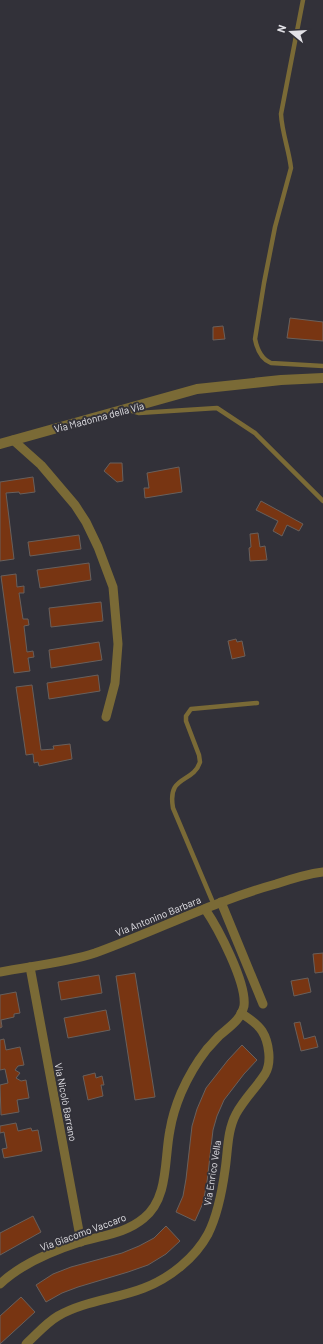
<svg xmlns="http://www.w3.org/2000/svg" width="323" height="1344" viewBox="0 0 323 1344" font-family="Barlow,sans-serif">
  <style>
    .building { fill: #783512; stroke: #69605c }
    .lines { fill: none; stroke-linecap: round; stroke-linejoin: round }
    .service { stroke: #7a6a36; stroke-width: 4.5 }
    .minor { stroke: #7a6a36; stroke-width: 9 }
    .tertiary { stroke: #7a6a36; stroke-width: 10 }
    .labels { text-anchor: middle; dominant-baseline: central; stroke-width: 4; stroke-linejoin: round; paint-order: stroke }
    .street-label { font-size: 10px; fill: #e3e2e7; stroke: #323139 }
  </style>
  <rect width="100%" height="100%" fill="#323139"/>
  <g class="building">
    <path d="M290,318L323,322V341L287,338Z"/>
    <path d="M223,326L225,339L213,340V327Z"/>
    <path d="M110,463H122L123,481L117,482L104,471Z"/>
    <path d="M179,467L182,492L145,498L144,488H149L147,473Z"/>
    <path d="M33,477L35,492L20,494L19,492L6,493L14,559L0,561V482Z"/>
    <path d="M261,501L303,524L299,531L287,525L282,536L273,531L278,521L256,510Z"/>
    <path d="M258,533L260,547L265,546L267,560L250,561L249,548L251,547L250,534Z"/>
    <path d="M79,535L81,549L30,556L28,542Z"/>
    <path d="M89,563L91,580L40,588L37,570Z"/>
    <path d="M16,574L17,587L24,586V593H19L23,619H28L29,625L24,626L27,652L33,651L34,657L28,658L30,671L14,673L1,576Z"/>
    <path d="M101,602L103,621L51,627L49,608Z"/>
    <path d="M236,639L237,642L242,641L245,656L232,659L228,641Z"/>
    <path d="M99,642L102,660L51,668L49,650Z"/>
    <path d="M98,675L100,691L49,699L47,683Z"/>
    <path d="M32,685L41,750L54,749L53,746L70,744L72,759L39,766L38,762L34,763L33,754L26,755L16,687Z"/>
    <path d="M323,953V972L315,973L313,954Z"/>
    <path d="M135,973L155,1097L135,1100L116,976Z"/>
    <path d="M99,975L102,993L61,1000L58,982Z"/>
    <path d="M308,978L311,992L294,996L291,981Z"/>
    <path d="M16,992L20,1013L14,1014V1017L1,1020L2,1027L0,1028V995Z"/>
    <path d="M106,1010L110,1030L68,1038L64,1018Z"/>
    <path d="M300,1022L304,1039L315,1036L318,1047L301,1051L294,1023Z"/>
    <path d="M4,1039L6,1050L20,1047L24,1065L18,1066L15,1070L20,1073L16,1078L21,1081L26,1080L29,1098L17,1100L19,1112L1,1115L0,1085L8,1083L5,1069L0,1070V1040Z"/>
    <path d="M242,1045L257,1060L244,1074L224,1100L217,1116L213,1130L207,1182L203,1203L195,1221L176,1212L183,1196L186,1179L192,1126L197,1109L206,1088L228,1060Z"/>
    <path d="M95,1073L96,1078L102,1076L104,1085H101L103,1096L88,1100L83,1076Z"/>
    <path d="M16,1123L18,1131L31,1128L32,1131L38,1130L42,1151L4,1158L2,1149L7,1148L4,1132L0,1133V1126Z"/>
    <path d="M33,1216L41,1232L0,1255V1233Z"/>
    <path d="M166,1226L180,1241L166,1254L148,1265L128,1272L78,1287L62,1293L46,1302L36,1285L53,1274L71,1267L122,1253L139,1246L154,1238Z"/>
    <path d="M21,1297L35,1312L0,1344V1316Z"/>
  </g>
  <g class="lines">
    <g class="service">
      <path d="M303,0L281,114C282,133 289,150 291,168L275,227L264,283L255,339C257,349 261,359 271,363L323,366"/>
      <path d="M129,410L139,413L217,408L255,433L323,501"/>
      <path d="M214,905L173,808C167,774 193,784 200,762L199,755L186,721V716L191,709L257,703"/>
    </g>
    <g class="minor">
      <path d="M13,440L41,465L75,505L86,522L98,547L113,587L118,644L115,683L106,717"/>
      <path d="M221,902L263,1004"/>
      <path d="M30,967L81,1242"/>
      <path d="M0,972C31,966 65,963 95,953C156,931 214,901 276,884C291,879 307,874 323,872"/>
      <path d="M0,1284C21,1264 52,1251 80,1242C102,1235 125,1234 144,1218C169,1198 164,1159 170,1130C172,1118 176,1105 181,1093C188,1077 196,1063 207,1049C211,1045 215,1040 219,1036C229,1027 241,1020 244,1006C247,983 218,928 205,909"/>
      <path d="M26,1344C36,1335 46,1323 58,1316C84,1301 116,1299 144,1288C170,1278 195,1258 208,1234C218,1214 222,1192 225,1170C228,1151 227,1131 236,1114C244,1099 256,1088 265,1074C272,1063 269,1042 262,1031C257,1023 248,1018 241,1013"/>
    </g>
    <path class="tertiary" d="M0,444L197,389L281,380L323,378"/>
  </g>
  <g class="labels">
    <g class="street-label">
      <text transform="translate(99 417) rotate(-15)">Via Madonna della Via</text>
      <text transform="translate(158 916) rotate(-22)">Via Antonino Barbara</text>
      <text transform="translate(66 1102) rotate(79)">Via Nicolò Barrano</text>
      <text transform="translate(212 1173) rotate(-81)">Via Enrico Vella</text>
      <text transform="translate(83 1232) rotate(-20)">Via Giacomo Vaccaro</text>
    </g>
  </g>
  <g transform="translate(291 32) rotate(288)" stroke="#323139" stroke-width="3" paint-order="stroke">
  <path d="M0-3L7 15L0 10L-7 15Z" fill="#e3e2e7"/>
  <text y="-6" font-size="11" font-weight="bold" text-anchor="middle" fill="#e3e2e7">N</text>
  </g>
</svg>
